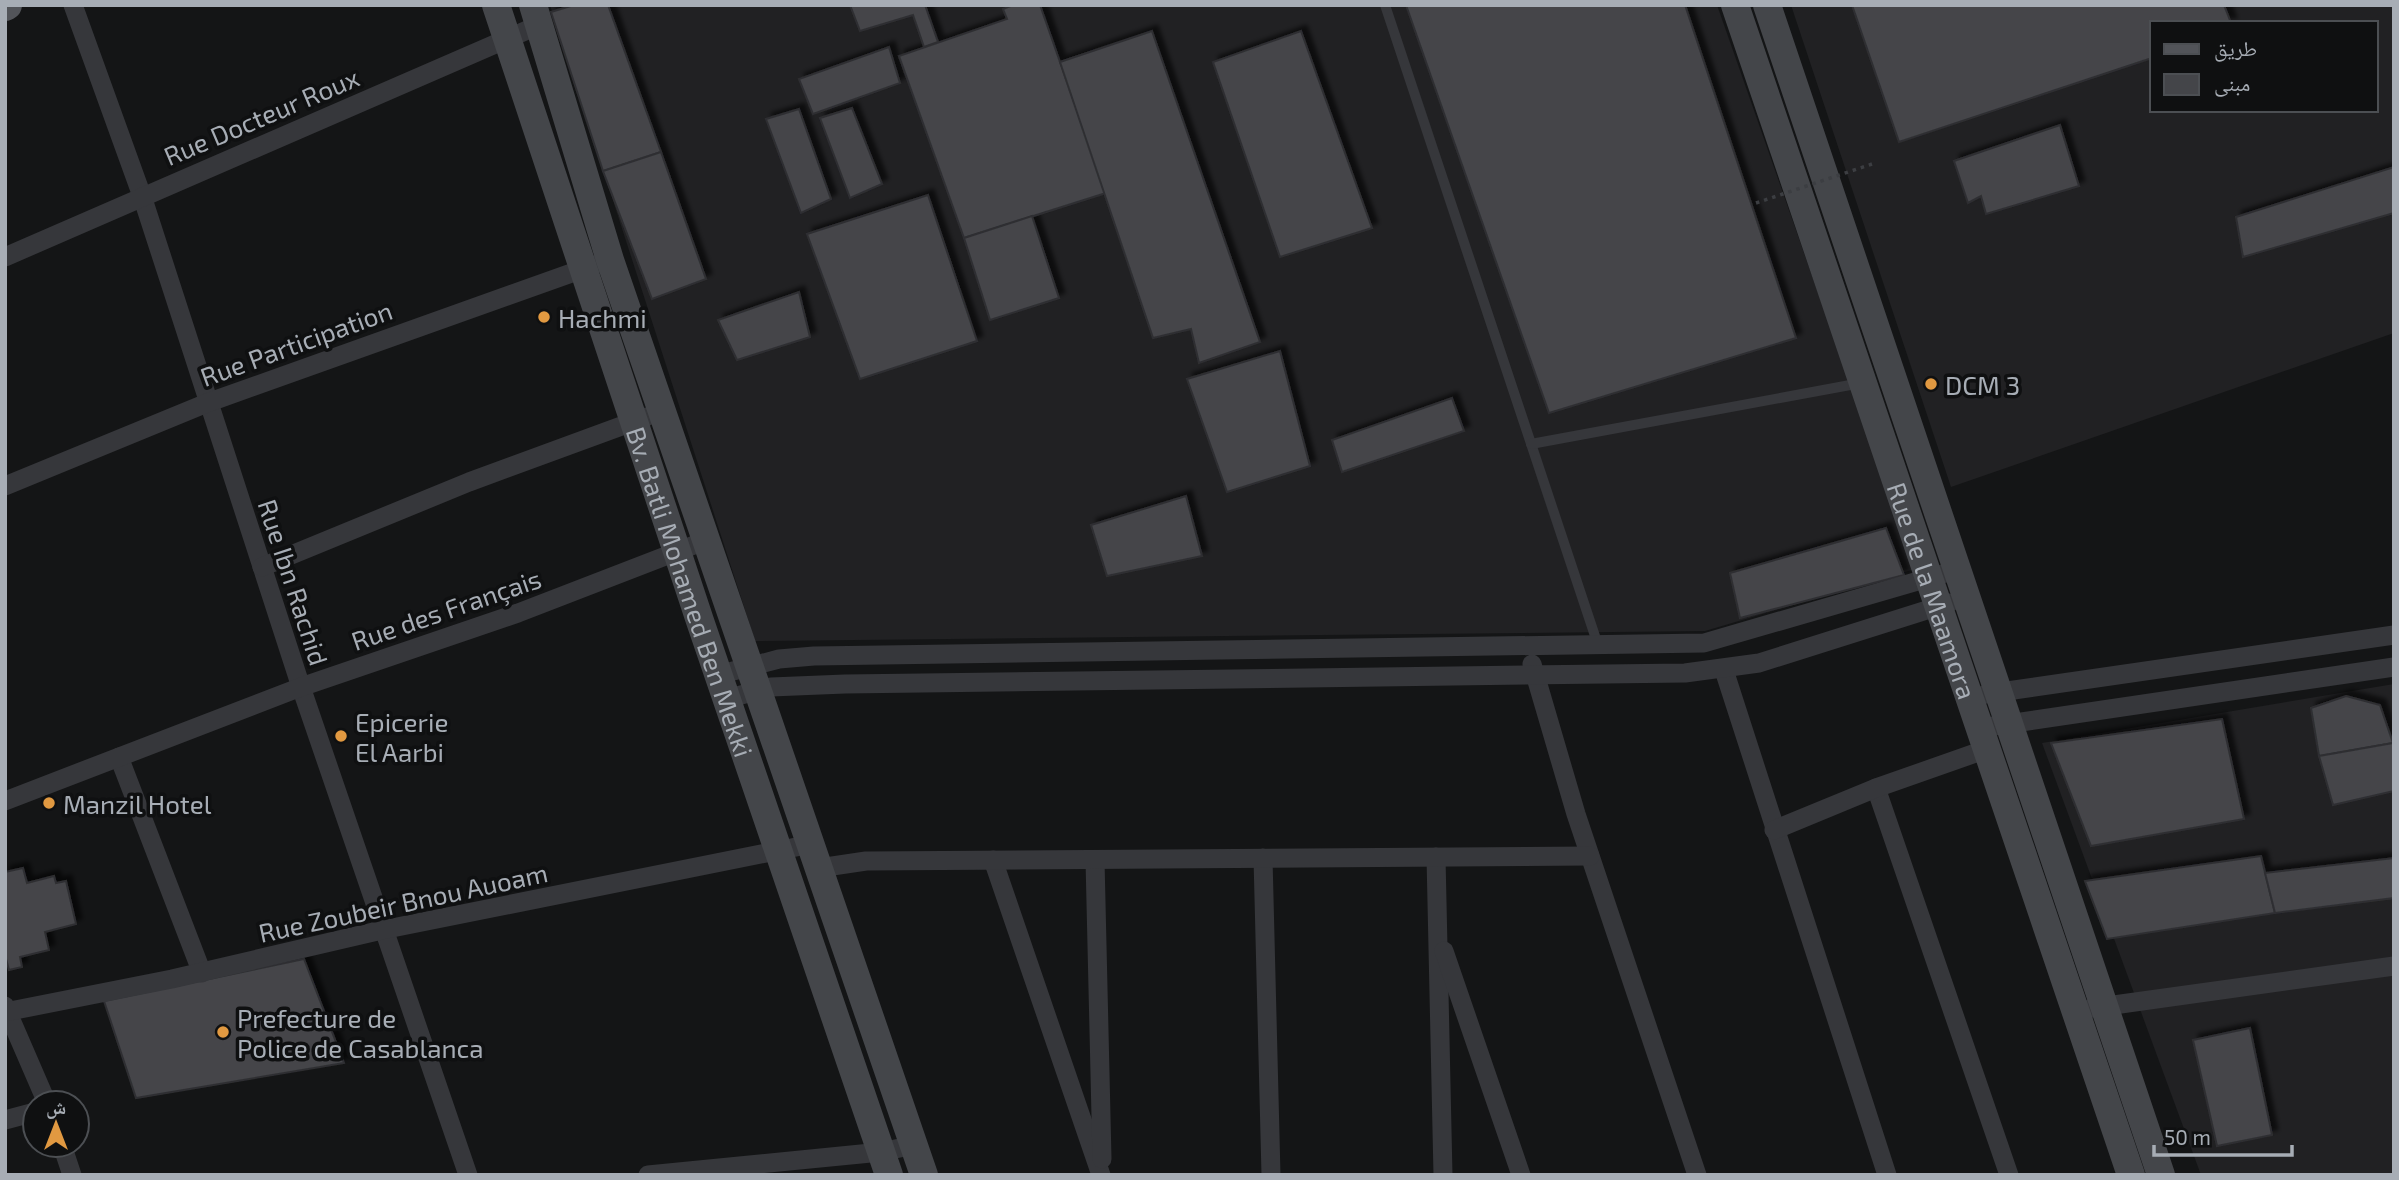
<svg xmlns="http://www.w3.org/2000/svg" width="2399" height="1180" viewBox="0 0 2399 1180" font-family="'Exo 2','Noto Naskh Arabic',sans-serif">
  <style>
    .built { fill: #212123; fill-rule: evenodd }
    .building { fill: #444549; stroke: #2f2f32; stroke-width: 2; filter: url(#shadow) }
    .lines { fill: none; stroke-linecap: round; stroke-linejoin: round }
    .lane { stroke: #36373b; stroke-width: 10 }
    .street { stroke: #36373b; stroke-width: 19 }
    .secondary { stroke: #44464a; stroke-width: 28 }
    .primary { stroke: #525459; stroke-width: 30 }
    .path-bridge { stroke: #3c3e42; stroke-width: 3.5; stroke-dasharray: 3.5 5; stroke-linecap: butt }
    .poi-dot { fill: #e19941; stroke: #0f1011; stroke-width: 2.5 }
    .labels { text-anchor: middle; dominant-baseline: central; stroke-width: 7; stroke-linejoin: round; paint-order: stroke }
    .street-label { font-size: 26px; fill: #a7adb5; stroke: #0f1011 }
    .poi-label { font-size: 26px; fill: #a7adb5; stroke: #0f1011; text-anchor: start }
  </style>
  <defs>
    <filter id="shadow"><feDropShadow dx="5.5" dy="-5.5" stdDeviation="2" flood-color="#0009"/></filter>
  </defs>
  <rect width="100%" height="100%" fill="#141516"/>
  <g class="built">
    <path d="M550,5H1717L1915,569L1705,631L755,641Z"/>
    <path d="M1791,5H2394V333L1951,487ZM2152,23H2376V110H2152Z"/>
    <path d="M2394,684V1175H2201L2042,743Z"/>
  </g>
  <g class="building">
    <path d="M574,5H608L661,152L603,171L551,12Z"/>
    <path d="M850,5H925L938,42L924,47L913,15L860,31Z"/>
    <path d="M1013,5H1040L1106,193L964,238L899,56L1007,19L1003,9Z"/>
    <path d="M1406,5H1685L1796,338L1549,413Z"/>
    <path d="M1852,5H2224L2231,23H2152V58L1899,142Z"/>
    <path d="M1152,31L1260,342L1199,363L1191,329L1153,338L1060,62Z"/>
    <path d="M1301,31L1372,228L1280,257L1213,62Z"/>
    <path d="M889,47L900,83L813,114L799,79Z"/>
    <path d="M852,108L882,184L850,198L820,118Z"/>
    <path d="M799,109L831,199L801,213L766,119Z"/>
    <path d="M2060,125L2079,186L1986,214L1981,196L1968,203L1954,161Z"/>
    <path d="M661,152L706,279L652,299L603,171Z"/>
    <path d="M2394,167V213L2243,257L2236,217Z"/>
    <path d="M928,195L977,341L860,379L807,234Z"/>
    <path d="M1032,216L1059,298L990,320L964,238Z"/>
    <path d="M799,292L810,337L737,360L718,320Z"/>
    <path d="M1280,351L1310,466L1227,492L1187,379Z"/>
    <path d="M1452,398L1464,431L1342,472L1332,440Z"/>
    <path d="M1186,496L1202,556L1107,576L1091,525Z"/>
    <path d="M1886,528L1904,575L1740,618L1730,573Z"/>
    <path d="M2346,696L2380,705L2393,743L2319,756L2311,708Z"/>
    <path d="M2222,719L2244,819L2091,846L2051,743Z"/>
    <path d="M2393,743L2394,791L2333,805L2319,756Z"/>
    <path d="M2261,856L2275,913L2107,939L2085,881Z"/>
    <path d="M2394,858V898L2275,913L2265,873Z"/>
    <path d="M23,868L27,883L54,876L56,883L66,881L76,924L45,932L49,950L20,957L22,967L9,970L5,955V872Z"/>
    <path d="M304,959L344,1063L136,1098L104,1001Z"/>
    <path d="M2250,1028L2272,1135L2217,1146L2193,1040Z"/>
  </g>
  <g class="lines">
    <g class="lane">
      <path d="M1385,5L1598,645"/>
      <path d="M1531,444L1861,383"/>
    </g>
    <g class="street">
      <path d="M73,5L142,196L301,687L468,1175"/>
      <path d="M5,257L539,25"/>
      <path d="M5,486L207,403L594,265"/>
      <path d="M262,567L469,482L646,417"/>
      <path d="M1532,664L1576,814L1697,1175"/>
      <path d="M1724,670L1887,1175"/>
      <path d="M718,675L779,659L814,656L1704,643L1956,570"/>
      <path d="M1986,694L2394,635"/>
      <path d="M726,699L771,687L845,684L1685,673L1759,663L1949,603"/>
      <path d="M1980,728L2394,667"/>
      <path d="M119,757L202,973"/>
      <path d="M1876,788L2009,1175"/>
      <path d="M5,801L301,687L518,613L707,540"/>
      <path d="M1774,830L1876,788L1987,749"/>
      <path d="M1436,857L1443,1175"/>
      <path d="M1263,858L1271,1175"/>
      <path d="M993,860L1101,1175"/>
      <path d="M1095,860L1102,1159"/>
      <path d="M819,868L866,861L1590,856"/>
      <path d="M1444,951L1521,1175"/>
      <path d="M5,1006L47,1103"/>
      <path d="M2092,1008L2394,966"/>
      <path d="M5,1012L172,979L382,930L811,844"/>
      <path d="M5,1120L35,1112"/>
      <path d="M62,1145L72,1175"/>
      <path d="M648,1175L881,1152L914,1145"/>
    </g>
    <g class="secondary">
      <path id="s1" d="M496,5L700,621L889,1175"/>
      <path d="M533,5L610,260L924,1175"/>
      <path id="s2" d="M1735,5L2131,1175"/>
      <path d="M1767,5L2161,1175"/>
    </g>
    <path class="primary" d="M5,6L7,5"/>
    <path class="path-bridge" d="M1756,203L1872,164"/>
  </g>
  <g class="poi-dot">
    <circle cx="544" cy="317" r="7"/>
    <circle cx="1931" cy="384" r="7"/>
    <circle cx="341" cy="736" r="7"/>
    <circle cx="49" cy="803" r="7"/>
    <circle cx="223" cy="1032" r="7"/>
  </g>
  <g class="labels">
    <g class="street-label">
      <text transform="translate(261 116) rotate(-23)">Rue Docteur Roux</text>
      <text transform="translate(296 343) rotate(-20)">Rue Participation</text>
      <text transform="translate(294 582) rotate(72)">Rue Ibn Rachid</text>
      <text stroke="none"><textPath href="#s1" startOffset="618">Bv. Batli Mohamed Ben Mekki</textPath></text>
      <text stroke="none"><textPath href="#s2" startOffset="618">Rue de la Maamora</textPath></text>
      <text transform="translate(446 609) rotate(-19)">Rue des Français</text>
      <text transform="translate(403 902) rotate(-12)">Rue Zoubeir Bnou Auoam</text>
    </g>
    <g class="poi-label">
      <text x="558" y="317">Hachmi</text>
      <text x="1945" y="384">DCM 3</text>
      <text x="355" y="721">Epicerie<tspan x="355" dy="30">El Aarbi</tspan></text>
      <text x="63" y="803">Manzil Hotel</text>
      <text x="237" y="1017">Prefecture de<tspan x="237" dy="30">Police de Casablanca</tspan></text>
    </g>
  </g>
  <rect width="2399" height="1180" fill="none" stroke="#a7adb5" stroke-width="14"/>
  <rect x="2150" y="21" width="228" height="91" fill="#0f1011" stroke="#4c4f53" stroke-width="2"/>
  <rect x="2164" y="44" width="35" height="10" fill="#525459" stroke="#4c4f53" stroke-width="2"/>
  <text x="2214" y="56" font-size="21" fill="#a7adb5">طريق</text>
  <rect x="2164" y="74" width="35" height="21" fill="#444549" stroke="#4c4f53" stroke-width="2"/>
  <text x="2214" y="91" font-size="21" fill="#a7adb5">مبنى</text>
  <g transform="translate(56 1124)"><circle r="33" fill="#0f1011" stroke="#4c4f53" stroke-width="2"/>
  <path d="M0-5L12 26L0 18L-12 26Z" fill="#e19941"/>
  <text y="-10" font-size="19" font-weight="bold" text-anchor="middle" fill="#a7adb5">ش</text>
  </g>
  <path d="M2154 1145v10h138v-10" fill="none" stroke="#a7adb5" stroke-width="3.5"/>
  <text x="2164" y="1145" font-size="21" fill="#a7adb5" stroke="#0f1011" stroke-width="5" paint-order="stroke">50 m</text>
</svg>
